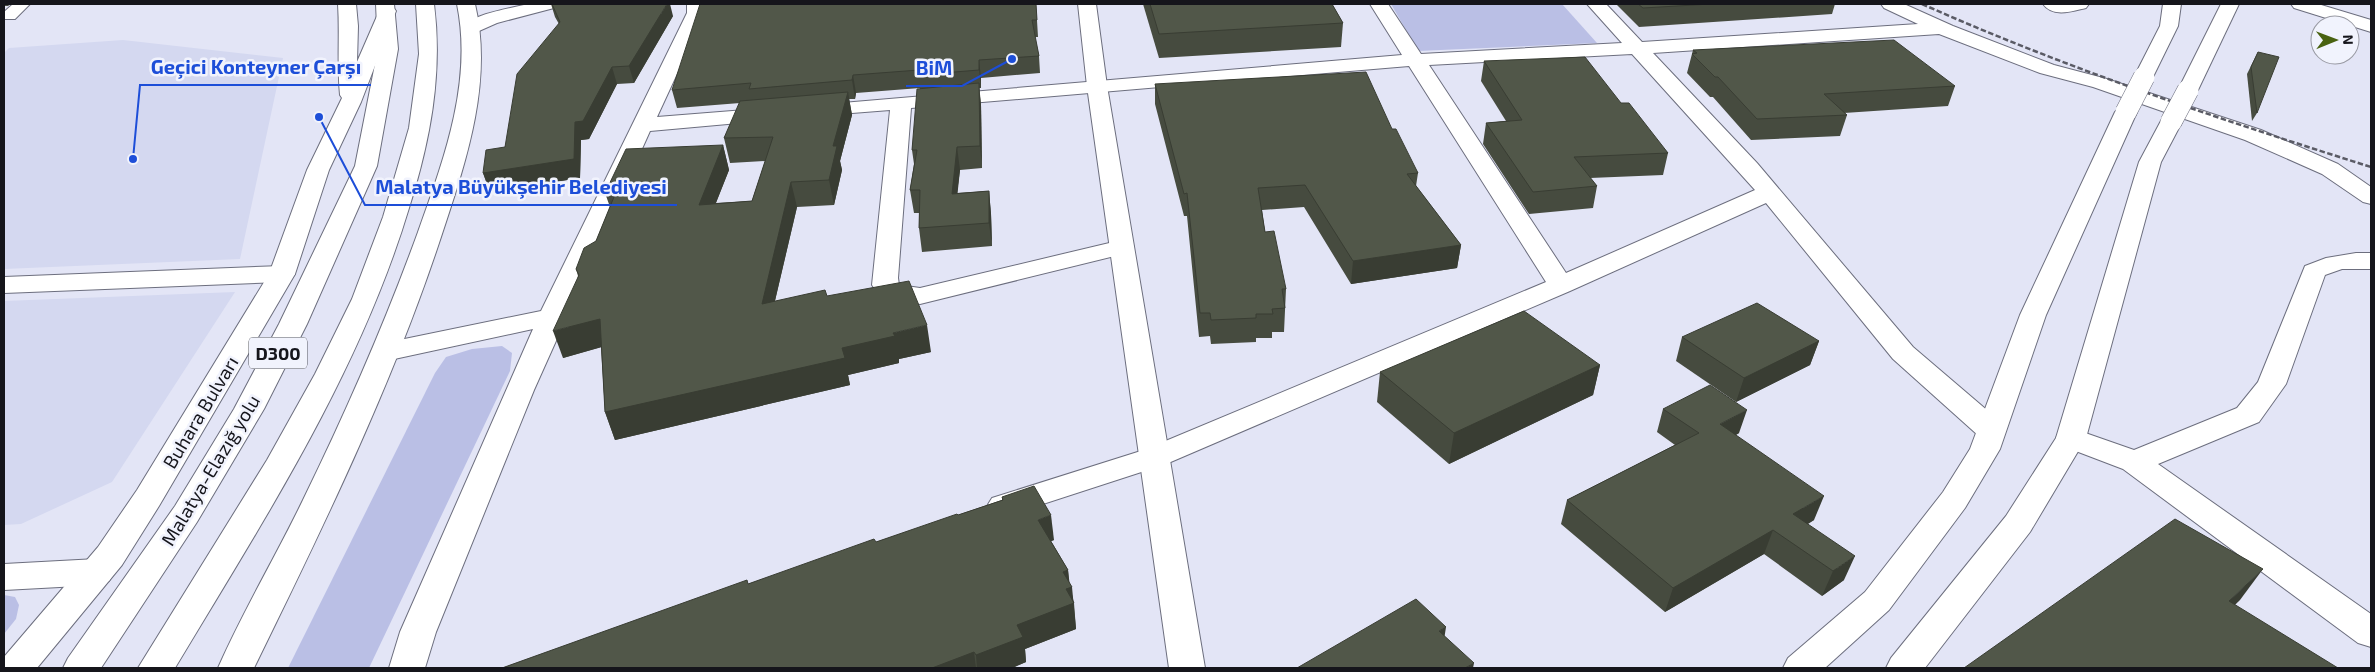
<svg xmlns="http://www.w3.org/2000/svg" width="2375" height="672" viewBox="0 0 2375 672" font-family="'Exo 2',sans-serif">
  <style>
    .built { fill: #d4d8f0 }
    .green { fill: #babfe5 }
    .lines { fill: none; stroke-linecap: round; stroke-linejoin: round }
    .pedestrian-casing { stroke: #6c6e7e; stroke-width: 2 }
    .minor-casing { stroke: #6c6e7e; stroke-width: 2 }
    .secondary-casing { stroke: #6c6e7e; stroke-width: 2 }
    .trunk-casing { stroke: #6c6e7e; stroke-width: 2 }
    .pedestrian { fill: #fff; fill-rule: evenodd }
    .minor { fill: #fff; fill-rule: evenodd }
    .secondary { fill: #fff; fill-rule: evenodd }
    .trunk { fill: #fff; fill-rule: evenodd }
    .rail { stroke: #5a5b65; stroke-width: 2.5; stroke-dasharray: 5.5 2.5; stroke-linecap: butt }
    .secondary-bridge-casing { stroke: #6c6e7e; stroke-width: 22; stroke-linecap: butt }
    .secondary-bridge { stroke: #fff; stroke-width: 21 }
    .wall { fill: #464b3f }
    .shaded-wall { fill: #393d33 }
    .building { fill: #515749; stroke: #393d33 }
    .labels { text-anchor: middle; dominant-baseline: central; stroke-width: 5; stroke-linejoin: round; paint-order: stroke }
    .shield { fill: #f1f3fd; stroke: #57585f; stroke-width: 1 }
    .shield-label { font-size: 18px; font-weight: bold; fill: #15151b }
    .street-label { font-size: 19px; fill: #15151b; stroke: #f1f3fd }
    .leader { fill: none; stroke: #1d4ed8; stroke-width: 2 }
    .callout-dot { fill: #1d4ed8; stroke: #f1f3fd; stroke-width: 2 }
    .callout-label { font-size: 20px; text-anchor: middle; font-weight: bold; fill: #1d4ed8; stroke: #f1f3fd; stroke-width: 5; stroke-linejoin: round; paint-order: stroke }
  </style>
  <rect width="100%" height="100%" fill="#e3e5f6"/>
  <g class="built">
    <path d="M123,40L283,58L240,259L4,269V53L9,48Z"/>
    <path d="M235,292L112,482L21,524L4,525V301Z"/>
  </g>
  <g class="green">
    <path d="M1391,4H1562L1597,43L1418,51Z"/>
    <path d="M502,346L512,353L510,371L369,668H288L435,373L446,357L472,349Z"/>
    <path d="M4,595L15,597L19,605L16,619L4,634Z"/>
  </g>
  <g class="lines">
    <g class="pedestrian-casing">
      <path id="pedestrian" d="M13,4H30L15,19H4V12Z"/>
    </g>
    <g class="minor-casing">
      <g id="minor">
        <path d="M528,4H557L554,8L497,23L479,31H465L463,27C472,14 512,8 528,4Z"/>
        <path d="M687,4H705V13L657,117L771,108L779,109L782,114L779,119L771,120L650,131L534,390L436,632L425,668H389L400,632L533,329L385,361L375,358L371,352L375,346L385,343L541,311L687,13Z"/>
        <path d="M1370,4H1388L1421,54L1622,43L1587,4H1606L1642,42L1918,24L1884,8L1881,4H1904L1953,26L2054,65L2107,79L2261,130L2338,164L2371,187V204L2363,202L2322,174L2245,140L2093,87L2040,73L1939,34L1653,53L1757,163L1913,347L2002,423L2006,430L2002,437L1991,440L1980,437L1893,359L1766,203L1570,291L1166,464L1003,517L992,514L987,506L992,498L1144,450L1546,282L1409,66L911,108L898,278L899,285L920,288L1122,240L1131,242L1134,247L1131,252L920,304L882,298L872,285L890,110L814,116L807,114L803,110L807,106L1402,55ZM1632,54L1755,190L1566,273L1429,65Z"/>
        <path d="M2043,4H2089L2086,8C2073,11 2053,18 2043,4Z"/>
        <path d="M2291,4H2318L2371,20V32L2294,8Z"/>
        <path d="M2356,253H2371V269H2342L2325,275L2286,384L2259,422L2158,464L2371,614V647L2358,643L2123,469L2060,445L2056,438L2060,431L2071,428L2134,450L2237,408L2258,382L2305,266L2326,258Z"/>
        <path d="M282,266L291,269L295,274L291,279L282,282L4,293V277Z"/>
        <path d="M97,559L109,563L114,572L109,581L97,585L4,590V564Z"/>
      </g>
    </g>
    <g class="secondary-casing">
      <g id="secondary">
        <path d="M338,4H356L358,26L357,62L381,7H393L396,11L361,102L329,170L295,274L159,506L122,565L37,668H4V657L98,547L137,490L269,274L307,170L342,98L340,95C337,64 340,34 338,4Z"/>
        <path d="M457,4H475C494,85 464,167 439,243C390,390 322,529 254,668H218C243,611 276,556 303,500C346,412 385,323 418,232C444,159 473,82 457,4Z"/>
        <path d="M1078,4H1096L1107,86L1205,668H1169L1087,86Z"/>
        <path d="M2163,4H2181L2178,26L2151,81L2144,83L2137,81L2134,77L2160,26Z"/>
        <path d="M2221,4H2239L2198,90L2195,94L2188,96L2181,94L2178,90Z"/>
        <path d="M2126,106L2133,108L2137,112L2046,315L2000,449L1965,508L1889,610L1825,668H1783L1788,658L1865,592L1943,492L1970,449L2020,315L2115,112L2119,108Z"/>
        <path d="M2171,116L2179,117L2182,122L2161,162L2086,438L2030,532L1925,668H1886L1891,658L2006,516L2056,438L2139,162L2163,117Z"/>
      </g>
    </g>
    <g class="trunk-casing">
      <g id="trunk">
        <path d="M376,4H394L398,49L377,166L307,324L264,409L197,522L101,668H63L68,658L175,506L234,409L279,324L355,166L378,49Z"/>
        <path d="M416,4H434C443,75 430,141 409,208C359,374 263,521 175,668H138L267,460L315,374L352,299L383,217L409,128L419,54Z"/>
      </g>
    </g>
    <use href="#pedestrian" class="pedestrian"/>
    <use href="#minor" class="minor"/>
    <use href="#secondary" class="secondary"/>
    <use href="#trunk" class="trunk"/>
    <path class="rail" d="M1922,4C2068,69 2219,119 2371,167"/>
    <g class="secondary-bridge-casing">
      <g id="secondary-bridge">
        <path d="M2126,112L2144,77"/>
        <path d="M2171,122L2188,90"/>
      </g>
    </g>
    <use href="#secondary-bridge" class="secondary-bridge"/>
  </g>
  <g class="wall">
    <path d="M4,4H11L8,6H4Z"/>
    <path d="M551,4L673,16L634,83L617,84L589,139L581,140L580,178L490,192L483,173L505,147L559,24L555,17Z"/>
    <path d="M1036,4L1038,37H1035L1039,56L1040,73L981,78V88H979L981,105L982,168L960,170L957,193L989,191L991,214L992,246L922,252L919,228V213H914L910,190L914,164L912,150L920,88L856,93L855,99H849L852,115L840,161L842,170L834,205L797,207L775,301L827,296L931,352L899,359V363L848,375L850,385L615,440L605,412L601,347L563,358L578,276L576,269L596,241L610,207L605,193L723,145L729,170L716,203L752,201L765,161L730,163L724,138L740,103L677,108L672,90Z"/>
    <path d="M1143,4H1332L1343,23L1341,47L1159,58Z"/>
    <path d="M1616,4H1835L1832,14L1639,27Z"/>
    <path d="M1693,50L1955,86L1948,106L1844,113L1847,115L1840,136L1751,140L1713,97H1710L1687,73Z"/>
    <path d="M2258,52L2257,113L2252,121L2247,74Z"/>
    <path d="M1484,61L1621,103L1668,153L1663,175L1590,178L1597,186L1593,208L1529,214L1483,144L1486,123L1506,121L1481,81Z"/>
    <path d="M1155,84L1392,129L1418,173L1416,186L1461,245L1457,268L1351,284L1304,207L1262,210L1265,232L1286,289L1284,332H1272V338H1256V342L1211,344L1210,336L1199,337L1187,216H1184L1155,104Z"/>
    <path d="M1682,337L1819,341L1810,365L1736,402L1676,361Z"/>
    <path d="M1600,365L1593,395L1449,464L1377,402L1380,372Z"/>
    <path d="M1663,409L1739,433L1736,435L1814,520L1808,524L1844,580L1822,596L1764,554L1665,612L1561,524L1567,500L1675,445L1657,432Z"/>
    <path d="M1002,497L1054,540L1051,541L1068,570L1069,582L1074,603L1076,629L1025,649L1026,662L1012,668H502L748,584L958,515L1002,500Z"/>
  </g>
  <g class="shaded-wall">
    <path d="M667,4H670L673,16L634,83L629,66Z"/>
    <path d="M979,60L981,78V88L979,70Z"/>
    <path d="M612,67L617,84L589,139L581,140L580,178L490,192L483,173Z"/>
    <path d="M853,75L856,93L855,99L852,80Z"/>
    <path d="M979,83L981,105L982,168L980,146Z"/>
    <path d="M848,92L852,115L840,161L842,170L834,205L829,180L833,146Z"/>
    <path d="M723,145L729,170L705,230L699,205Z"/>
    <path d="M957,147L960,170L955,217L952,194Z"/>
    <path d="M791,182L797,207L768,330L762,304Z"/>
    <path d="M989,191L991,214L992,246L989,223Z"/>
    <path d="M1461,245L1457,268L1351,284L1353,261Z"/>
    <path d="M600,319L609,345L563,358L553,331Z"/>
    <path d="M927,325L931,352L899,359V363L848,375L850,385L615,440L605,412L842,348L893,333Z"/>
    <path d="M1819,341L1810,365L1736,402L1744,378Z"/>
    <path d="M1600,365L1593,395L1449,464L1454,433Z"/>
    <path d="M1747,410L1739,433L1712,448L1720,424Z"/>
    <path d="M1824,496L1814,520L1783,538L1793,514Z"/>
    <path d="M1051,515L1054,540L1041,545L1038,520Z"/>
    <path d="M1773,530L1764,554L1665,612L1673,588Z"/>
    <path d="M1855,556L1844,580L1822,596L1833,571Z"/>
    <path d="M2263,569L2240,600L2207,632L2229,601Z"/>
    <path d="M1068,570L1070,587H1072L1076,629L1025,649L1026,662L1012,668H977L976,655L1017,625L1063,572Z"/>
    <path d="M1446,627L1442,653L1439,631Z"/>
    <path d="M974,652L976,668H932Z"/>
    <path d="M1474,663L1473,668H1465Z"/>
  </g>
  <g class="building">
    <path d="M552,4H667L629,66L612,67L583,121L575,122L574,159L483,173L486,150L505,147L517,74L560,22Z"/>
    <path d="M700,4H1036L1037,20H1032L1039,56L979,60V70L918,75L919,70L853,75L852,80L749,89L751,83L672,90Z"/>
    <path d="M1150,4H1332L1343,23L1159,34Z"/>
    <path d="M1638,4H1711L1643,8Z"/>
    <path d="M1894,40L1955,86L1824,94L1847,115L1757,119L1718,77H1715L1692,54L1697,53L1693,50Z"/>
    <path d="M2258,52L2279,57L2257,113L2251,67Z"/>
    <path d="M1585,57L1621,103H1629L1668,153L1574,157L1597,186L1533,192L1486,123L1522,120L1484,61Z"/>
    <path d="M1366,72L1392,129H1396L1418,173L1407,174L1461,245L1353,261L1305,185L1258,188L1265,232L1274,231L1286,289H1282L1285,308L1272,309L1273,314H1256V318L1211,320L1210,313H1200L1187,193L1184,194L1155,84Z"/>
    <path d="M979,83L980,146L957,147L952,194L989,191V223L919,228L920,190H910L917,150H912L917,89Z"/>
    <path d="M848,92L833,146H837L829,180L791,182L762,304L825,290L827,296L909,281L927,325L893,333L895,336L842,348L845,358L605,412L600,319L553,331L579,275L576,269L584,248L596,241L616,192L605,193L626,149L723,145L699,205L752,201L773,137L724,138L740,101Z"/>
    <path d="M1757,303L1819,341L1744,378L1682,337Z"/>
    <path d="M1524,311L1600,365L1454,433L1380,372Z"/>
    <path d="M1710,385L1747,410L1720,424L1824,496L1793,514L1855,556L1833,571L1773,530L1673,588L1567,500L1699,433L1663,409Z"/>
    <path d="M1034,486L1051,515L1038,520L1068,570L1063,572L1072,587L1066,589L1074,603L1017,625L1023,637L976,655L974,652L932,668H502L747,580L748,584L874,539L876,542L957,514L958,515L1003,500L1002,497Z"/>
    <path d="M2175,519L2263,569L2229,601L2338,668H1964Z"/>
    <path d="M1416,599L1446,627L1439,631L1474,663L1465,668H1297Z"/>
  </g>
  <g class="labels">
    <rect class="shield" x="249" y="337.5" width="58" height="31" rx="4"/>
    <g class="shield-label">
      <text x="278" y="353">D300</text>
    </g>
    <g class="street-label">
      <text transform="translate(200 412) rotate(-59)">Buhara Bulvarı</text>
      <text transform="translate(210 470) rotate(-59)">Malatya-Elazığ yolu</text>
    </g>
  </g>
  <path class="leader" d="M133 159L140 85H371M1012 59L962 86H906M319 117L365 205H677"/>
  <g class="callout-dot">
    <circle cx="133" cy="159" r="5"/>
    <circle cx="1012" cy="59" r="5"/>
    <circle cx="319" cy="117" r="5"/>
  </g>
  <g class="callout-label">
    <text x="256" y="74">Geçici Konteyner Çarşı</text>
    <text x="934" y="75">BiM</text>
    <text x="521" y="194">Malatya Büyükşehir Belediyesi</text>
  </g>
  <rect width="2375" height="672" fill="none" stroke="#15151b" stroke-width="10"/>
  <g transform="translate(2335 40) rotate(89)"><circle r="24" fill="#f1f3fd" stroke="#999aa3"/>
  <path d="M0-4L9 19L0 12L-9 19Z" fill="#496211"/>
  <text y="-8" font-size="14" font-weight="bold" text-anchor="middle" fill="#15151b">N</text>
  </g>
</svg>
